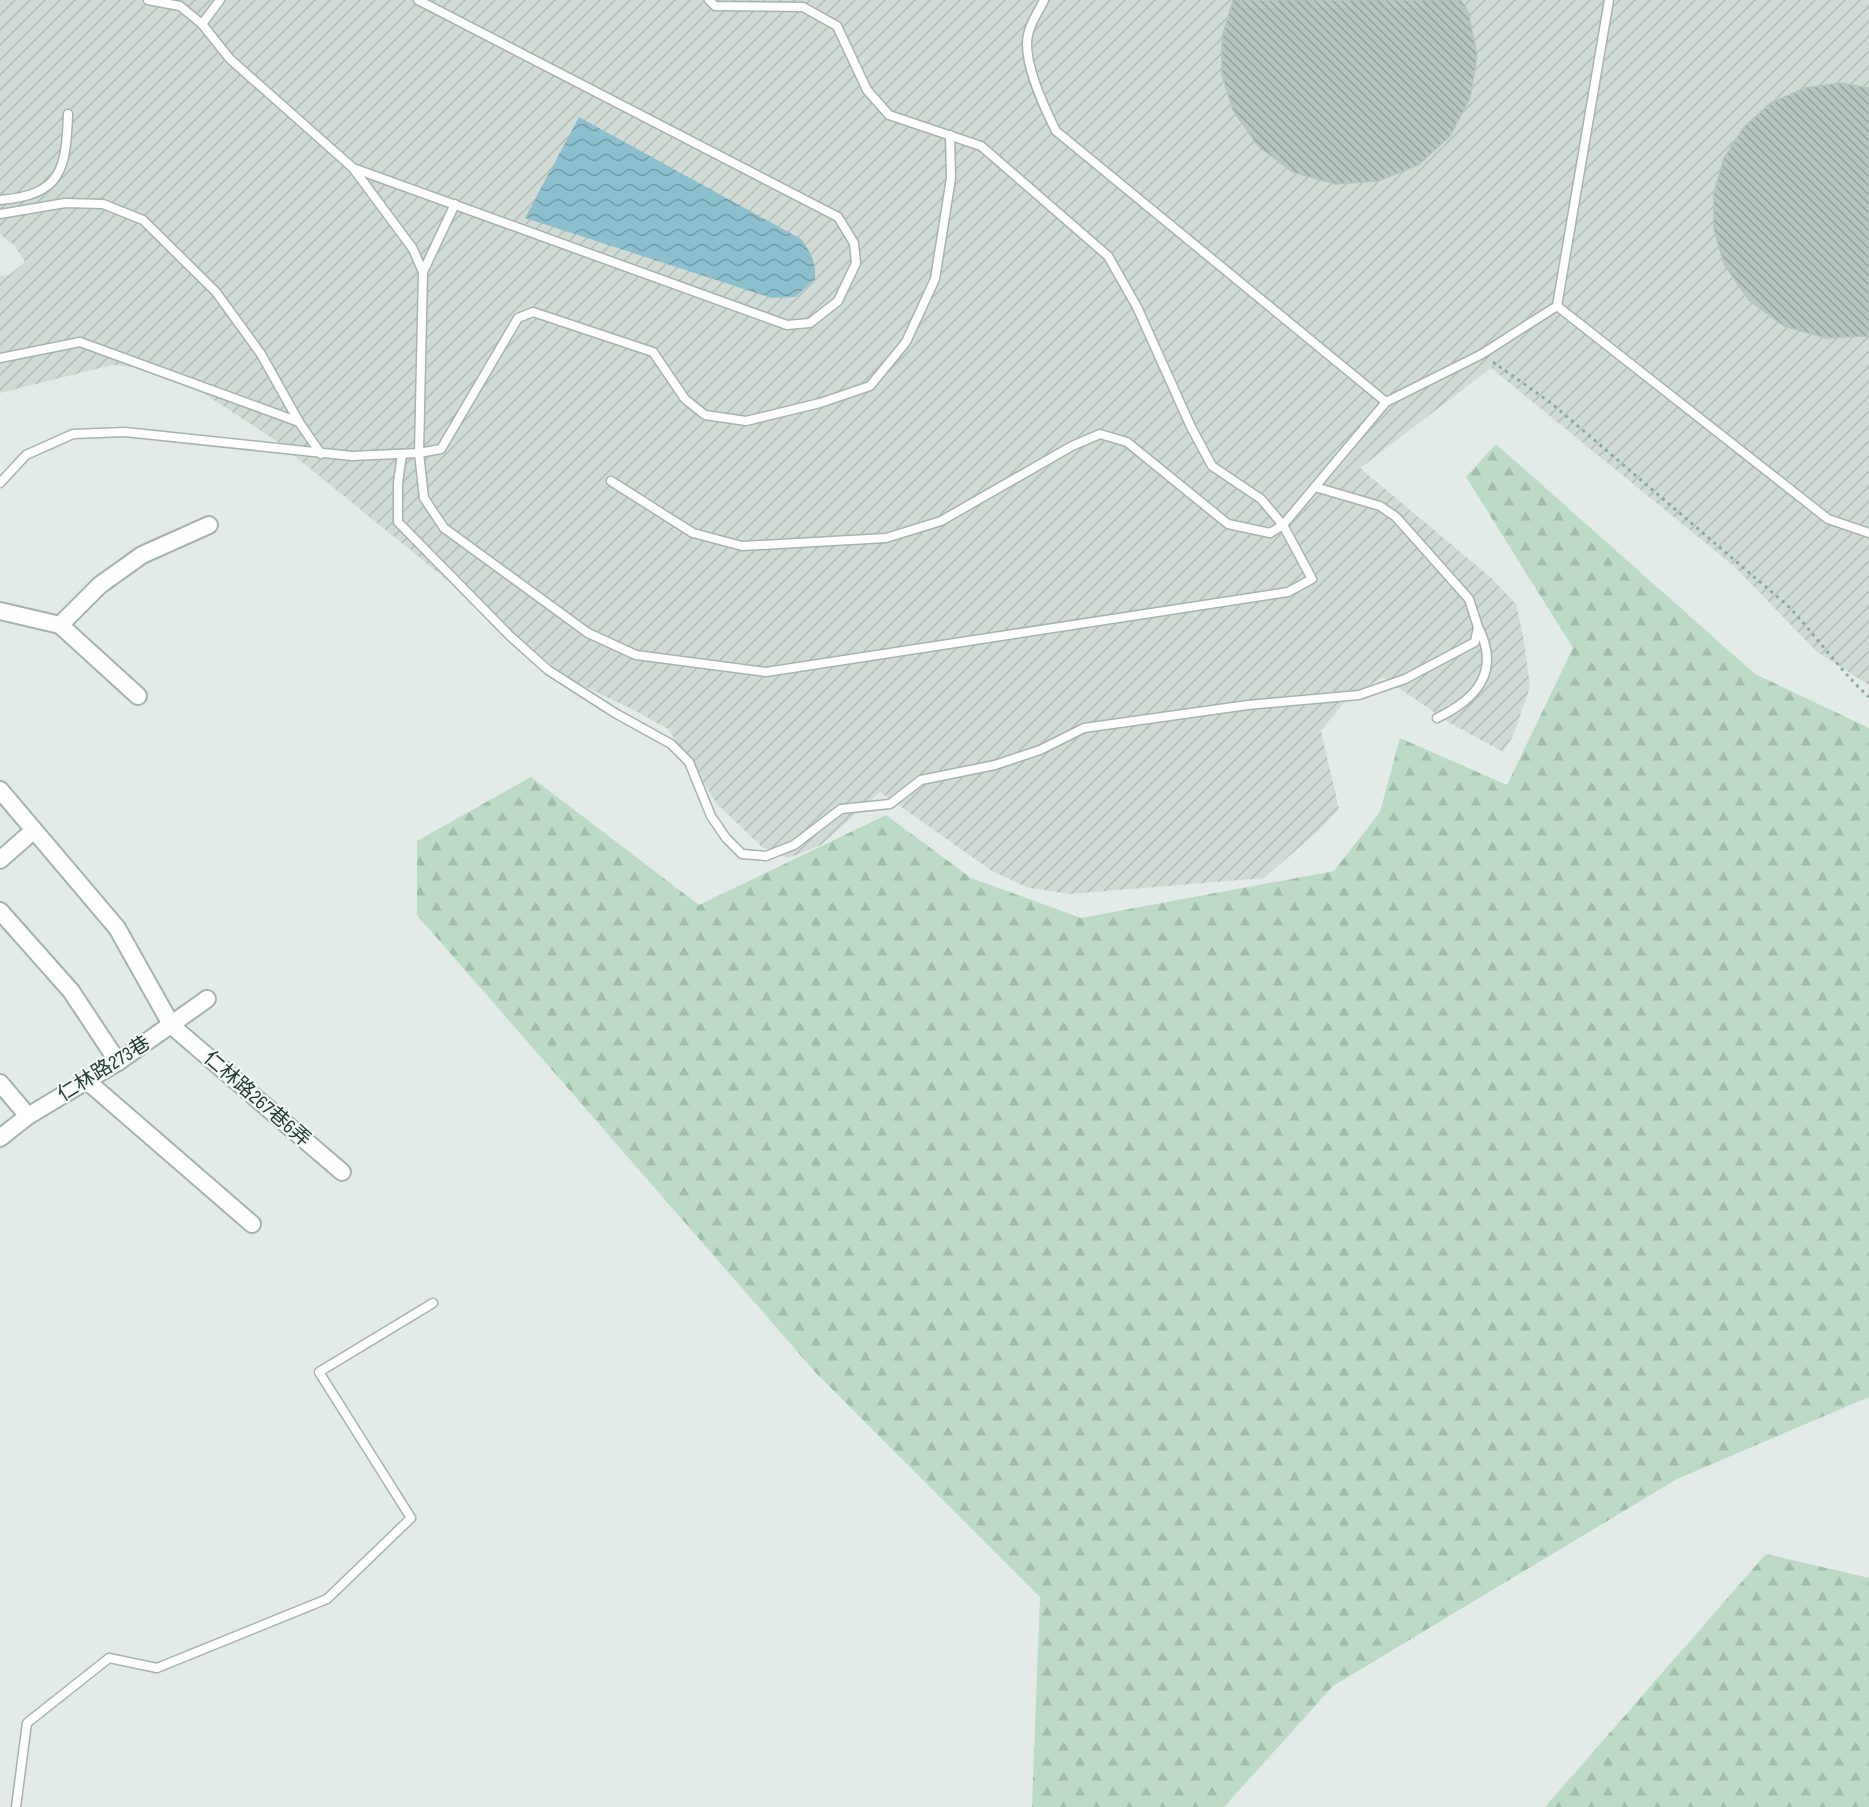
<svg xmlns="http://www.w3.org/2000/svg" width="1869" height="1807" viewBox="0 0 1869 1807" font-family="'Sofia Sans Condensed','Noto Sans TC',sans-serif">
  <style>
    .industrial { fill: url(#industrial-furrows) }
    .forest { fill: url(#forest-firs) }
    .water { fill: url(#water-waves) }
    .building { fill: url(#building-back-hatch); stroke: #b4c4bf; stroke-width: 1.5 }
    .lines { fill: none; stroke-linecap: round; stroke-linejoin: round }
    .lane-casing { stroke: #a5b3ae; stroke-width: 11 }
    .street-casing { stroke: #a5b3ae; stroke-width: 20 }
    .path { stroke: #83ada2; stroke-width: 3; stroke-dasharray: 3 4.5; stroke-linecap: butt }
    .lane { stroke: #fff; stroke-width: 8 }
    .street { stroke: #fff; stroke-width: 16 }
    .labels { text-anchor: middle; dominant-baseline: central; stroke-width: 4.5; stroke-linejoin: round; paint-order: stroke }
    .street-label { font-size: 20px; fill: #233b36; stroke: #f2f8f5 }
  </style>
  <defs>
    <pattern id="industrial-furrows" width="10" height="10" patternUnits="userSpaceOnUse" patternTransform="scale(1.5)"><rect width="10" height="10" fill="#d0dbd6"/><path d="M-1 1l2-2M0 10L10 0M9 11l2-2" fill="none" stroke="#b2bdb8"/></pattern>
    <pattern id="forest-firs" width="22" height="20" patternUnits="userSpaceOnUse" patternTransform="scale(1.5)"><rect width="22" height="20" fill="#bbdbc6"/><path d="M5 1l3.5 6h-7zM16 11l3.5 6h-7z" fill="#a0bdab"/></pattern>
    <pattern id="water-waves" width="16" height="10" patternUnits="userSpaceOnUse" patternTransform="scale(1.5)"><rect width="16" height="10" fill="#8cc0ce"/><path d="M0 5q4-4 8 0t8 0" fill="none" stroke="#729da8"/></pattern>
    <pattern id="building-back-hatch" width="6" height="6" patternUnits="userSpaceOnUse" patternTransform="scale(1.5)"><rect width="6" height="6" fill="#b7c6c1"/><path d="M-1 5l2 2M0 0l6 6M5-1l2 2" fill="none" stroke="#94a29e"/></pattern>
  </defs>
  <rect width="100%" height="100%" fill="#e2ebe7"/>
  <path class="industrial" d="M0,0H1869V685L1816,651L1735,567L1491,368L1360,468L1490,577L1516,604L1524,641L1530,687L1513,736L1503,752L1450,723L1383,677L1347,699L1321,731L1339,809L1318,831L1264,878L1070,894L1029,888L992,871L880,792L821,845L788,858L762,847L718,805L668,729L632,709L569,679L275,440L168,370L112,365L0,393V276L9,275L25,262L15,246L0,234Z"/>
  <g class="forest">
    <path d="M1496,444L1755,674L1869,728V1397L1677,1479L1333,1686L1224,1807H1032L1040,1597L816,1373L417,915V841L531,777L699,905L886,815L971,878L1081,918L1334,871L1380,812L1400,738L1507,785L1573,648L1466,477Z"/>
    <path d="M1766,1554L1869,1578V1807H1545Z"/>
  </g>
  <path class="water" d="M579,117L801,239C811,253 816,261 815,279L795,297L772,298L525,218Z"/>
  <g class="building">
    <path d="M1233,0H1461L1468,12L1477,55L1470,98L1450,136L1418,165L1378,181L1335,184L1293,172L1258,146L1233,110L1222,75V38Z"/>
    <path d="M1841,83L1869,88V336L1826,338L1784,326L1749,300L1724,264L1714,229V193L1724,158L1744,127L1771,103L1805,88Z"/>
  </g>
  <g class="lines">
    <g class="lane-casing">
      <g id="lane">
        <path d="M148,0L180,6L202,24L230,59L353,168L787,325L810,323L838,301L856,263L854,243L838,217L418,0"/>
        <path d="M1044,0C1039,11 1030,23 1028,35C1022,61 1044,107 1056,131L1386,402"/>
        <path d="M202,24L220,0"/>
        <path d="M353,168L413,249L423,272L419,453L424,498L444,528L588,633L636,655L766,672L1288,592L1312,579L1283,525L1261,499L1212,466L1191,427L1137,307L1108,256L981,146L889,115L867,90L837,26L803,7L715,6L709,0"/>
        <path d="M0,200C62,195 66,169 68,114"/>
        <path d="M0,214L65,203L103,204L143,220L216,292L261,354L299,422L321,454"/>
        <path d="M423,272L455,204"/>
        <path d="M1557,306L1828,519L1869,533"/>
        <path d="M0,358L80,342L299,422"/>
        <path d="M402,454L398,483V522L510,636L548,670L615,713L671,744L689,762L711,816L726,838L742,854L766,856L794,845L841,809L890,804L921,780L995,765L1040,750L1084,728L1248,705L1359,695L1405,679L1475,642L1478,627L1469,599L1396,517L1380,506L1315,487"/>
        <path d="M611,481L693,533L742,546L886,538L941,521L1072,446L1100,434L1127,442L1228,524L1270,533L1283,525L1386,402L1482,354L1557,306L1609,0"/>
        <path d="M0,483L26,455L73,434L125,432L352,456L419,453L441,449L518,318L533,312L653,352L685,399L705,415L746,421L820,403L870,386L906,342L935,279L951,178L950,135"/>
        <path d="M1437,718C1477,699 1501,671 1478,627"/>
        <path d="M16,1807L27,1723L109,1658L157,1668L327,1599L411,1518L319,1372L433,1303"/>
      </g>
    </g>
    <g class="street-casing">
      <g id="street">
        <path d="M0,611L60,625L138,696"/>
        <path d="M60,625L100,585L142,555L209,525"/>
        <path d="M0,790L117,928L172,1026L342,1172"/>
        <path d="M0,860L33,831"/>
        <path d="M0,911L71,991L118,1062"/>
        <path d="M87,1081L252,1224"/>
        <path d="M0,1083L28,1116"/>
        <path d="M0,1138L28,1116L118,1062L207,999"/>
      </g>
    </g>
    <path class="path" d="M1493,362L1551,403L1787,605C1816,635 1838,669 1869,697"/>
    <use href="#lane" class="lane"/>
    <use href="#street" class="street"/>
  </g>
  <g class="labels">
    <g class="street-label">
      <text transform="translate(104 1069) rotate(-32)">仁林路273巷</text>
      <text transform="translate(257 1099) rotate(41)">仁林路267巷6弄</text>
    </g>
  </g>
</svg>
